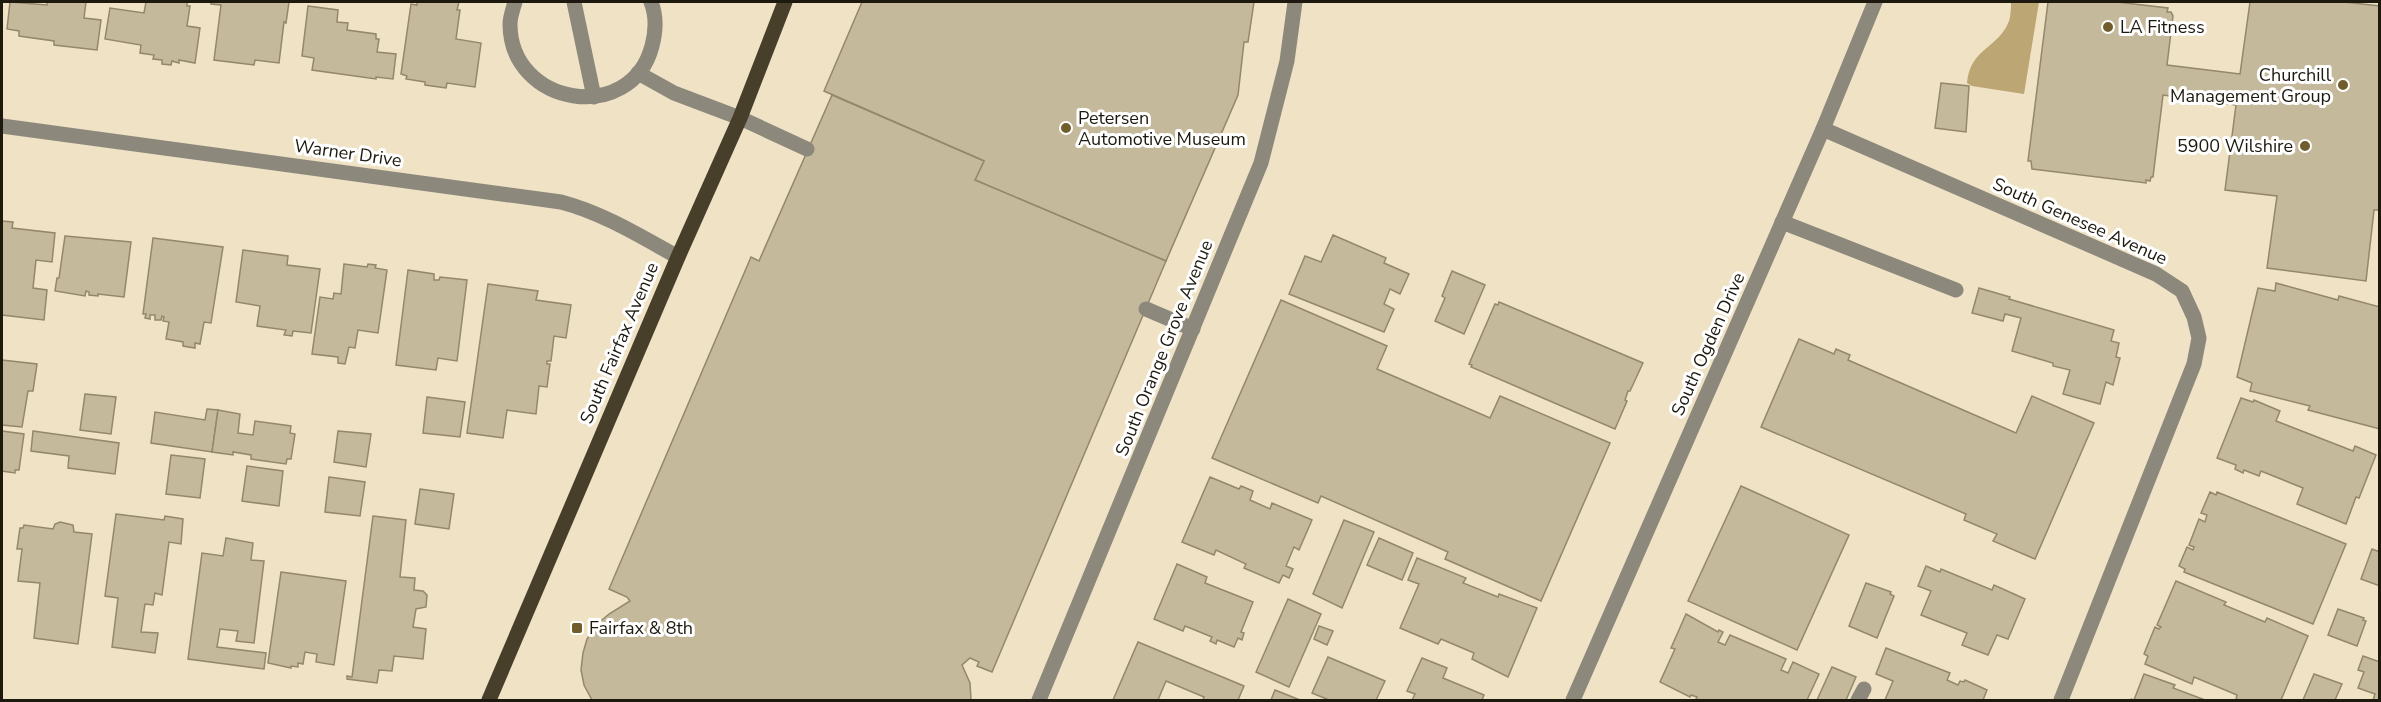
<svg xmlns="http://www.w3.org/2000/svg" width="2381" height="702" viewBox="0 0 2381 702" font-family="'Nunito Sans',sans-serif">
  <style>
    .water { fill: #bca673 }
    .building { fill: #c5b99c; stroke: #93876c; stroke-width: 1.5 }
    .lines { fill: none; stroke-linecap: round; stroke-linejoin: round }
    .minor { stroke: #8d887c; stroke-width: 15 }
    .major { stroke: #483f2a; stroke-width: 15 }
    .poi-dot { fill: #715d2c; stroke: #fff; stroke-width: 2 }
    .labels { text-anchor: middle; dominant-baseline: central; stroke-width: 6; stroke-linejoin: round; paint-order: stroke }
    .poi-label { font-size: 18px; fill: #1d190e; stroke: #fff; text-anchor: start }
    .street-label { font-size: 18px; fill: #1d190e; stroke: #fff }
  </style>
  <rect width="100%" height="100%" fill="#efe2c5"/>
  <path class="water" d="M2011,2H2039L2024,94L1972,86L1967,83C1970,48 1999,48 2009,21C2011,15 2011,7 2011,2Z"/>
  <g class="building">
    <path d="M10,2L47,5V2H86L84,18L101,20L97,50L54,45V41L19,36V31L7,29Z"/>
    <path d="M146,2H187V6H190L187,26L200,28L195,63L179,60V63L172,61L171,65L162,64V60L153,59L154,55L140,53L141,45L105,39L110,8L144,13Z"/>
    <path d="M211,2H289L286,23L284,22L279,63L255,60L254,65L214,60L221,5L211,4Z"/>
    <path d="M417,2H459L457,10H460L456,39L481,43L475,87L447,83L446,88L425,85V82L406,79L407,76L401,74L411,4L417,5Z"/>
    <path d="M862,2H1254L1248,42H1244L1238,95L1166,261L975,180L984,161L824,91Z"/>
    <path d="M2048,2H2117L2168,8L2167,12H2171L2173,16L2167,65L2240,74L2250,2H2344L2380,6V210H2374L2366,281L2267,268L2277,196L2225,190L2236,105L2163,95L2153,177H2151L2150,181L2146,180V183L2032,169L2031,161H2028Z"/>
    <path d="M308,6L338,10L337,22L348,23L347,30L376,34V39H379L377,52L396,54L393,79L376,77V79L312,70L314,58L302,56Z"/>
    <path d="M1941,83L1969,86L1966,132L1935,128Z"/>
    <path d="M832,95L984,161L975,180L1166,261L992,672L977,666L979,662L970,658L962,665L970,683L971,700H592L584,685L581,670L583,653L587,639L596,625L609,614L630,601L627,597L609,589L751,257L759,261Z"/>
    <path d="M2,221L13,222L12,228L55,233L52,262L36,260L33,288L47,290L44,320L2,315Z"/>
    <path d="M1333,235L1386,258L1384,263L1409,274L1400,294L1390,289L1384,304L1394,309L1384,332L1289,294L1305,256L1321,262Z"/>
    <path d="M65,236L131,242L124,297L98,294V296L89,295V292L86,291L85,296L55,291L57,278H59Z"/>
    <path d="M153,238L223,247L211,323L204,322L200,344L195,343V348L183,346V342L166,339L169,322L163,321L164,317L162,316L161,320H155V315H150V319L145,318L146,314H143Z"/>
    <path d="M243,250L288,256L287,265L320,269L311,333L293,331L292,336L284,335L286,330L257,326L260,306L236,302Z"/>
    <path d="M344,264L367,267L368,264L376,265L375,268L387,270L378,333L358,330L355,348L349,347L345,364L338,363V357L312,354L320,297L333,299L334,293L341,294Z"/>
    <path d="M408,270L434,274V280H439L440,277L467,280L457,361L438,358L436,370L396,365Z"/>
    <path d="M1452,271L1485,285L1464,334L1435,321L1445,298L1442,296Z"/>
    <path d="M2276,283L2338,300L2339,296L2380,307V429L2308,410L2310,406L2250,391L2252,383L2237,377L2258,288L2275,291Z"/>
    <path d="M488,284L538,291L536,300L571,305L566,338L554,336L551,361H547V364H550L547,387L539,386L536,414L507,410L503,438L467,433Z"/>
    <path d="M1979,288L2010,297L2009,299L2114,330L2111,341L2119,343L2116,357L2120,358L2113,385L2106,382L2100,404L2063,394L2070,370L2053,366V363L2012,351L2021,318L2005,314L2003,321L1972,313Z"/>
    <path d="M1281,300L1387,346L1377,369L1490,418L1500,396L1610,443L1541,601L1445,559L1448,552L1321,496L1318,503L1212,458Z"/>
    <path d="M1499,302L1643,363L1630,391H1628L1625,400L1627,401L1615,429L1471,367L1472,365L1469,364L1495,304L1498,305Z"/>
    <path d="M1799,339L1834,354L1836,349L1850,355L1848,360L2016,433L2032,396L2094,423L2035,559L1993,541L1997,534L1964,520L1966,514L1761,427Z"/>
    <path d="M2,360L37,364L33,391H28L22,427L2,425Z"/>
    <path d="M85,394L116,397L111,434L80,430Z"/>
    <path d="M427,397L465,402L460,437L423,433Z"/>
    <path d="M2241,398L2253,402L2254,400L2280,411L2276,421L2353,451L2355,446L2376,455L2359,498L2356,497L2346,524L2297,504L2303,488L2261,471L2259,476L2244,470L2243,473L2235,469L2236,465L2217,458Z"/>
    <path d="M207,409L218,410L212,452L151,443L155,412L205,420Z"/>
    <path d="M218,410L240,414L238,433L253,435L255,421L291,426L290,433L295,434L291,459H287L286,464L251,459V455L233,452V455L212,452Z"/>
    <path d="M2,431L24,434L19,470H15V473L2,471Z"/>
    <path d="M33,431L119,443L115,474L68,468L69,456L31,451Z"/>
    <path d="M338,431L371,434L366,467L334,462Z"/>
    <path d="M171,455L205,459L200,498L166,494Z"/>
    <path d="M247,466L283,471L279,506L242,501Z"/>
    <path d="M329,477L365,482L360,516L325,512Z"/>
    <path d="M1210,477L1239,489L1241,486L1253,491L1250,500L1270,509L1272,503L1312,520L1299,550L1294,547L1286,566L1293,569L1289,578L1283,575L1279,583L1244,568L1246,564L1216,550L1214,555L1182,542Z"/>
    <path d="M1741,486L1849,535L1797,650L1688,601Z"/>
    <path d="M420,489L454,494L449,529L415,524Z"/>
    <path d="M2210,492L2216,495L2217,492L2346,544L2313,624L2184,572L2185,569L2179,566L2187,547L2193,550L2194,547L2189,545L2199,519L2205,522L2207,515L2201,513Z"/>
    <path d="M116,514L164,520L165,516L183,519L181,544L169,542L162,595L155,593L153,605L145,604L141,632L158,633L155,653L112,647L118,598L105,596Z"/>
    <path d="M373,516L406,520L400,577L415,578L414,590L423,591L427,595L426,607L416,609L413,627L426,629L423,659L394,656L392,671L379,670L377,683L347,679V676L352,677Z"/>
    <path d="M1344,520L1374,532L1342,608L1313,594Z"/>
    <path d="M60,522L73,525L74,532L92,534L78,644L34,638L40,583L18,581L22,549H17L20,528H23L24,525L53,529L55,524Z"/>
    <path d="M226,538L253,543L251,560L264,561L254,643L236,641L238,631L220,629L217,647L266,653L264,669L188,659L202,553L223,556Z"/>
    <path d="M1379,538L1413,553L1402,580L1367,565Z"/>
    <path d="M2372,549L2380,552V586L2361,579Z"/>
    <path d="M1417,558L1466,578L1463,583L1498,597L1499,594L1537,608L1508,677L1472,659L1474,653L1441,639L1438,644L1400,628L1419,584L1408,580Z"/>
    <path d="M1177,564L1207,577L1205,583L1253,602L1241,632L1244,633L1242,640L1238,638L1234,647L1217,640L1216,644L1210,641L1212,637L1185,626L1183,631L1154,619Z"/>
    <path d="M1926,566L1940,572L1941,569L1992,590L1994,585L2025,599L2008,639L1997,635L1988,655L1962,645L1967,633L1921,615L1931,591L1918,586Z"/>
    <path d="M281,572L346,581L334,665L316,662L317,654L305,652L303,664L298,663V667L291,666V668L268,663Z"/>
    <path d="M2176,581L2226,602L2224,605L2265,622L2267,618L2308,636L2281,700H2239L2236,699L2237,695L2194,677L2192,684L2145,664L2148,656L2144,654L2155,627L2159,629L2161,627L2157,625Z"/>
    <path d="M1866,583L1891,592L1890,594L1894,596L1877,638L1849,626Z"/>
    <path d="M1288,599L1321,614L1289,687L1256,672Z"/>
    <path d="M2338,609L2364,618L2363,620L2366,621L2357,646L2328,635Z"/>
    <path d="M1686,614L1718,632L1719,630L1723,632L1718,642L1725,645L1730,635L1786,659L1781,670L1788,673L1793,662L1819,674L1807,700H1699L1696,699L1697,697L1691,695L1690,697L1660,682L1675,649L1671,648Z"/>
    <path d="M1319,626L1333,631L1327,645L1314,639Z"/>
    <path d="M1138,642L1244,686L1238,700H1203L1204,697L1166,681L1158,700H1113Z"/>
    <path d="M1886,648L1950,673L1947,680L1958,685L1960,681L1964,682L1965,680L1987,690L1983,700H1885L1893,681L1876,674Z"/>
    <path d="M2363,656L2380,662V700H2373L2375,694L2358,688L2364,672L2358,670Z"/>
    <path d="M1328,657L1385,681L1376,700H1329L1312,693Z"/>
    <path d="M1422,658L1447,668L1443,678L1484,695L1482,700H1412L1415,694L1407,691Z"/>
    <path d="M1832,667L1856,677L1846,700H1817Z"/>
    <path d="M2144,674L2175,685L2173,688L2205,700H2130L2131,699L2134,700Z"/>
    <path d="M2314,674L2342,684L2335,700H2303Z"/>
    <path d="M1275,690L1300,700H1271Z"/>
  </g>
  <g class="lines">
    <g class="minor">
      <path d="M515,2C513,9 510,17 510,24C510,106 631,126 652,46C656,31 657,17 651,2"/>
      <path d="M574,2L594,97"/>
      <path d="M638,73L674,93L740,118L807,149"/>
      <path d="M2,126L561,202C603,213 640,236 678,257"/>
      <path d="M1823,129L2156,274L2182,291L2194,317L2199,338L2194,364L2061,700"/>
      <path d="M1782,222L1956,290"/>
      <path d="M1146,309L1193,329"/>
      <path d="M1039,700L1261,163L1287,61L1295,2"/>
      <path d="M1573,700L1823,129L1875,2"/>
      <path d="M1858,700L1864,689"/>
    </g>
    <path class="major" d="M489,700L678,257L740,118L785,2"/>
  </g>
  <g class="poi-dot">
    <circle cx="2108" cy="27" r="6"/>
    <circle cx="2343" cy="85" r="6"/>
    <circle cx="1066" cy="128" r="6"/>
    <circle cx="2305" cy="146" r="6"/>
    <rect x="571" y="622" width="12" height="12" rx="3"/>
  </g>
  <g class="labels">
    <g class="poi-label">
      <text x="2120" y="27">LA Fitness</text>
      <text x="2331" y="75" text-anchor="end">Churchill<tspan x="2331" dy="21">Management Group</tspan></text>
      <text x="1078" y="118">Petersen<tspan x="1078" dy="21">Automotive Museum</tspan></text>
      <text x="2293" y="146" text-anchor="end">5900 Wilshire</text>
      <text x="589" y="628">Fairfax &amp; 8th</text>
    </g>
    <g class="street-label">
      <text transform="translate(348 153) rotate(8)">Warner Drive</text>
      <text transform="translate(2080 221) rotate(24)">South Genesee Avenue</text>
      <text transform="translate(619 343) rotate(-67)">South Fairfax Avenue</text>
      <text transform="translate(1708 344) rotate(-66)">South Ogden Drive</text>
      <text transform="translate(1164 348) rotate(-68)">South Orange Grove Avenue</text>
    </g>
  </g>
  <rect width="2381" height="702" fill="none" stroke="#1d190e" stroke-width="6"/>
</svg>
